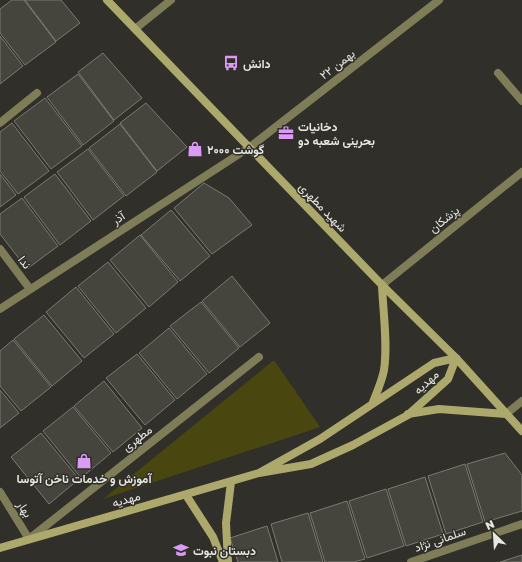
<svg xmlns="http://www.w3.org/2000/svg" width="522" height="562" viewBox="0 0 522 562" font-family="'Golos Text',Vazirmatn,sans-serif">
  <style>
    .green { fill: #4a460f }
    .building { fill: #45443d; stroke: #7a7a72 }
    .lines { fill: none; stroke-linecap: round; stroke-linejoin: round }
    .street { stroke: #7f7d57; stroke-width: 8 }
    .secondary { stroke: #ada96c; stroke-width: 8 }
    .labels { text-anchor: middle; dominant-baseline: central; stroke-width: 3; stroke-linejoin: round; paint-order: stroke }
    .poi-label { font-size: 12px; font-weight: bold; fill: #e8e8e3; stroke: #302f29; text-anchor: start }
    .street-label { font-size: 12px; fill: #e8e8e3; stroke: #302f29 }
  </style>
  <rect width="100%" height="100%" fill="#302f29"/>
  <path class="green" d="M274,360L320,427L103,499Z"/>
  <g class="building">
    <path d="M12,0H24L56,42L25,65L0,33V9Z"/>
    <path d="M25,0H61L80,23L56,41Z"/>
    <path d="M0,36L23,66L0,84Z"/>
    <path d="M103,53L142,98L114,120L78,72Z"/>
    <path d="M78,74L114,121L83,145L47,97Z"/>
    <path d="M45,98L82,146L51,169L14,121Z"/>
    <path d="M146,103L187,147L157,171L120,123Z"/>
    <path d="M12,123L49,171L18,194L0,171V132Z"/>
    <path d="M120,124L157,172L126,196L89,148Z"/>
    <path d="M88,149L124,196L93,220L57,172Z"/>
    <path d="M0,174L16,195L0,207Z"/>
    <path d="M55,174L91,221L60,245L24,197Z"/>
    <path d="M204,183L229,198L252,225L212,254L174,208Z"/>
    <path d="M22,198L58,246L27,269L0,234V214Z"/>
    <path d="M171,210L210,256L180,281L141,235Z"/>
    <path d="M140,235L178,282L149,307L110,260Z"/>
    <path d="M108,262L146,308L116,333L78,286Z"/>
    <path d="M232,276L270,323L240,347L202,301Z"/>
    <path d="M76,287L114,334L84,358L46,312Z"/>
    <path d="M201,302L239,348L209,373L170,326Z"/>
    <path d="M44,315L82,361L52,386L14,339Z"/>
    <path d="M169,328L207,374L177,399L139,353Z"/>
    <path d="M13,340L51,387L21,411L0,386V351Z"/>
    <path d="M137,354L175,400L145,425L106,378Z"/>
    <path d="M104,381L142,428L113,452L74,406Z"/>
    <path d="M0,390L19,413L0,428Z"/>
    <path d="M73,407L111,453L81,478L43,431Z"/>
    <path d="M41,433L79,479L49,504L11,457Z"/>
    <path d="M505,453L522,475V511L485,522L467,464Z"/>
    <path d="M465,464L483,522L446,534L428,476Z"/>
    <path d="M425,477L443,534L406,546L388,489Z"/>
    <path d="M386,489L404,546L367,558L349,501Z"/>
    <path d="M347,501L365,559L354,562H325L310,513Z"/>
    <path d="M308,513L323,562H282L271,524Z"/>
    <path d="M267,526L278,562H238L230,538Z"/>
    <path d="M522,555V562H500Z"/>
  </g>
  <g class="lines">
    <g class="street">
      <path d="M135,29L171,0"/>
      <path d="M498,73L522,101"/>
      <path d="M0,123L37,93"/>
      <path d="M0,249L30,289"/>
      <path d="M382,285L522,172"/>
      <path d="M0,309L250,147L439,0"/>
      <path d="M506,414L522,401"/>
      <path d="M0,492L29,539L259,357"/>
      <path d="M411,562L522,524"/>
    </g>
    <g class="secondary">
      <path d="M107,0L382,285L456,358L522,431"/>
      <path d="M373,402C377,392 382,381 384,370C388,345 383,311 382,285"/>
      <path d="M408,414L439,409L506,414"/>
      <path d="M186,495L213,537L223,562"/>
      <path d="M0,548L259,473L311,464L353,445L408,415L448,379L456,358L434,363L320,439L259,473"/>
      <path d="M228,562L226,523L231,482"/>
    </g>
  </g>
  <defs>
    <g id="bus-bare" transform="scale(1.2)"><path d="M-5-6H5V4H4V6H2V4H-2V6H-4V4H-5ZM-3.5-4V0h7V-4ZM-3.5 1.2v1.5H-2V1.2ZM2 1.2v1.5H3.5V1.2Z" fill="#da9af6" stroke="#302f29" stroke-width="2.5" paint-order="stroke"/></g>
    <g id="office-bare" transform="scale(1.2)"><path d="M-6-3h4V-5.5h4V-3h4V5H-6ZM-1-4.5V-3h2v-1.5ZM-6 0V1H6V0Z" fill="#da9af6" stroke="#302f29" stroke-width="2.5" paint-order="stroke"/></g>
    <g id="shop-bare" transform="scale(1.2)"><path d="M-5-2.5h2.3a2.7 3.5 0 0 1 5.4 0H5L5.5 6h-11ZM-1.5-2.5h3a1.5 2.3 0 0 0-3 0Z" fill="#da9af6" stroke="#302f29" stroke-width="2.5" paint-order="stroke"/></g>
    <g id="school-bare" transform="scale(1.2)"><path d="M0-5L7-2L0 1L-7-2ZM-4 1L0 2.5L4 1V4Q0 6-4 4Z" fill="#da9af6" stroke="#302f29" stroke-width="2.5" paint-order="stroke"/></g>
  </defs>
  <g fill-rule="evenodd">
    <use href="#bus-bare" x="231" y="63"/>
    <use href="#office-bare" x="286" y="133"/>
    <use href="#shop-bare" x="195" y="149"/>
    <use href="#shop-bare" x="84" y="461"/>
    <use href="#school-bare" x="181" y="550"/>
  </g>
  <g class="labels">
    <g class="poi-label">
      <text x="243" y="63">دانش</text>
      <text x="298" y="126">دخانیات<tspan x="298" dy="14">بحرینی شعبه دو</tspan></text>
      <text x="207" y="149">گوشت ۲۰۰۰</text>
      <text x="84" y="478" text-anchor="middle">آموزش و خدمات ناخن آتوسا</text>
      <text x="193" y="550">دبستان نبوت</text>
    </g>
    <g class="street-label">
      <text transform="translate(337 64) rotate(-38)">۲۲ بهمن</text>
      <text transform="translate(323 207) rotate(46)">شهید مطهری</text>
      <text transform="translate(118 218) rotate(-33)">آذر</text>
      <text transform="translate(444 219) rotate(-39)">پزشکان</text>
      <text transform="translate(25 262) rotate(53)">ندا</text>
      <text transform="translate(426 382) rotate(-43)">مهدیه</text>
      <text transform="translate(137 438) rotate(-38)">مطهری</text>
      <text transform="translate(126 499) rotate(-16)">مهدیه</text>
      <text transform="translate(25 509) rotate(58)">بهار</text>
      <text transform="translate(440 539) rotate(-19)">سلمانی نژاد</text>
    </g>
  </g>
  <g transform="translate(494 534) rotate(335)" stroke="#302f29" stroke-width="3" paint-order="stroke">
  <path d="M0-3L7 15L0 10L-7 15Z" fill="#e8e8e3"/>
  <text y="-6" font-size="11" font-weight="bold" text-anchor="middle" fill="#e8e8e3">N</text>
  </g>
</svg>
